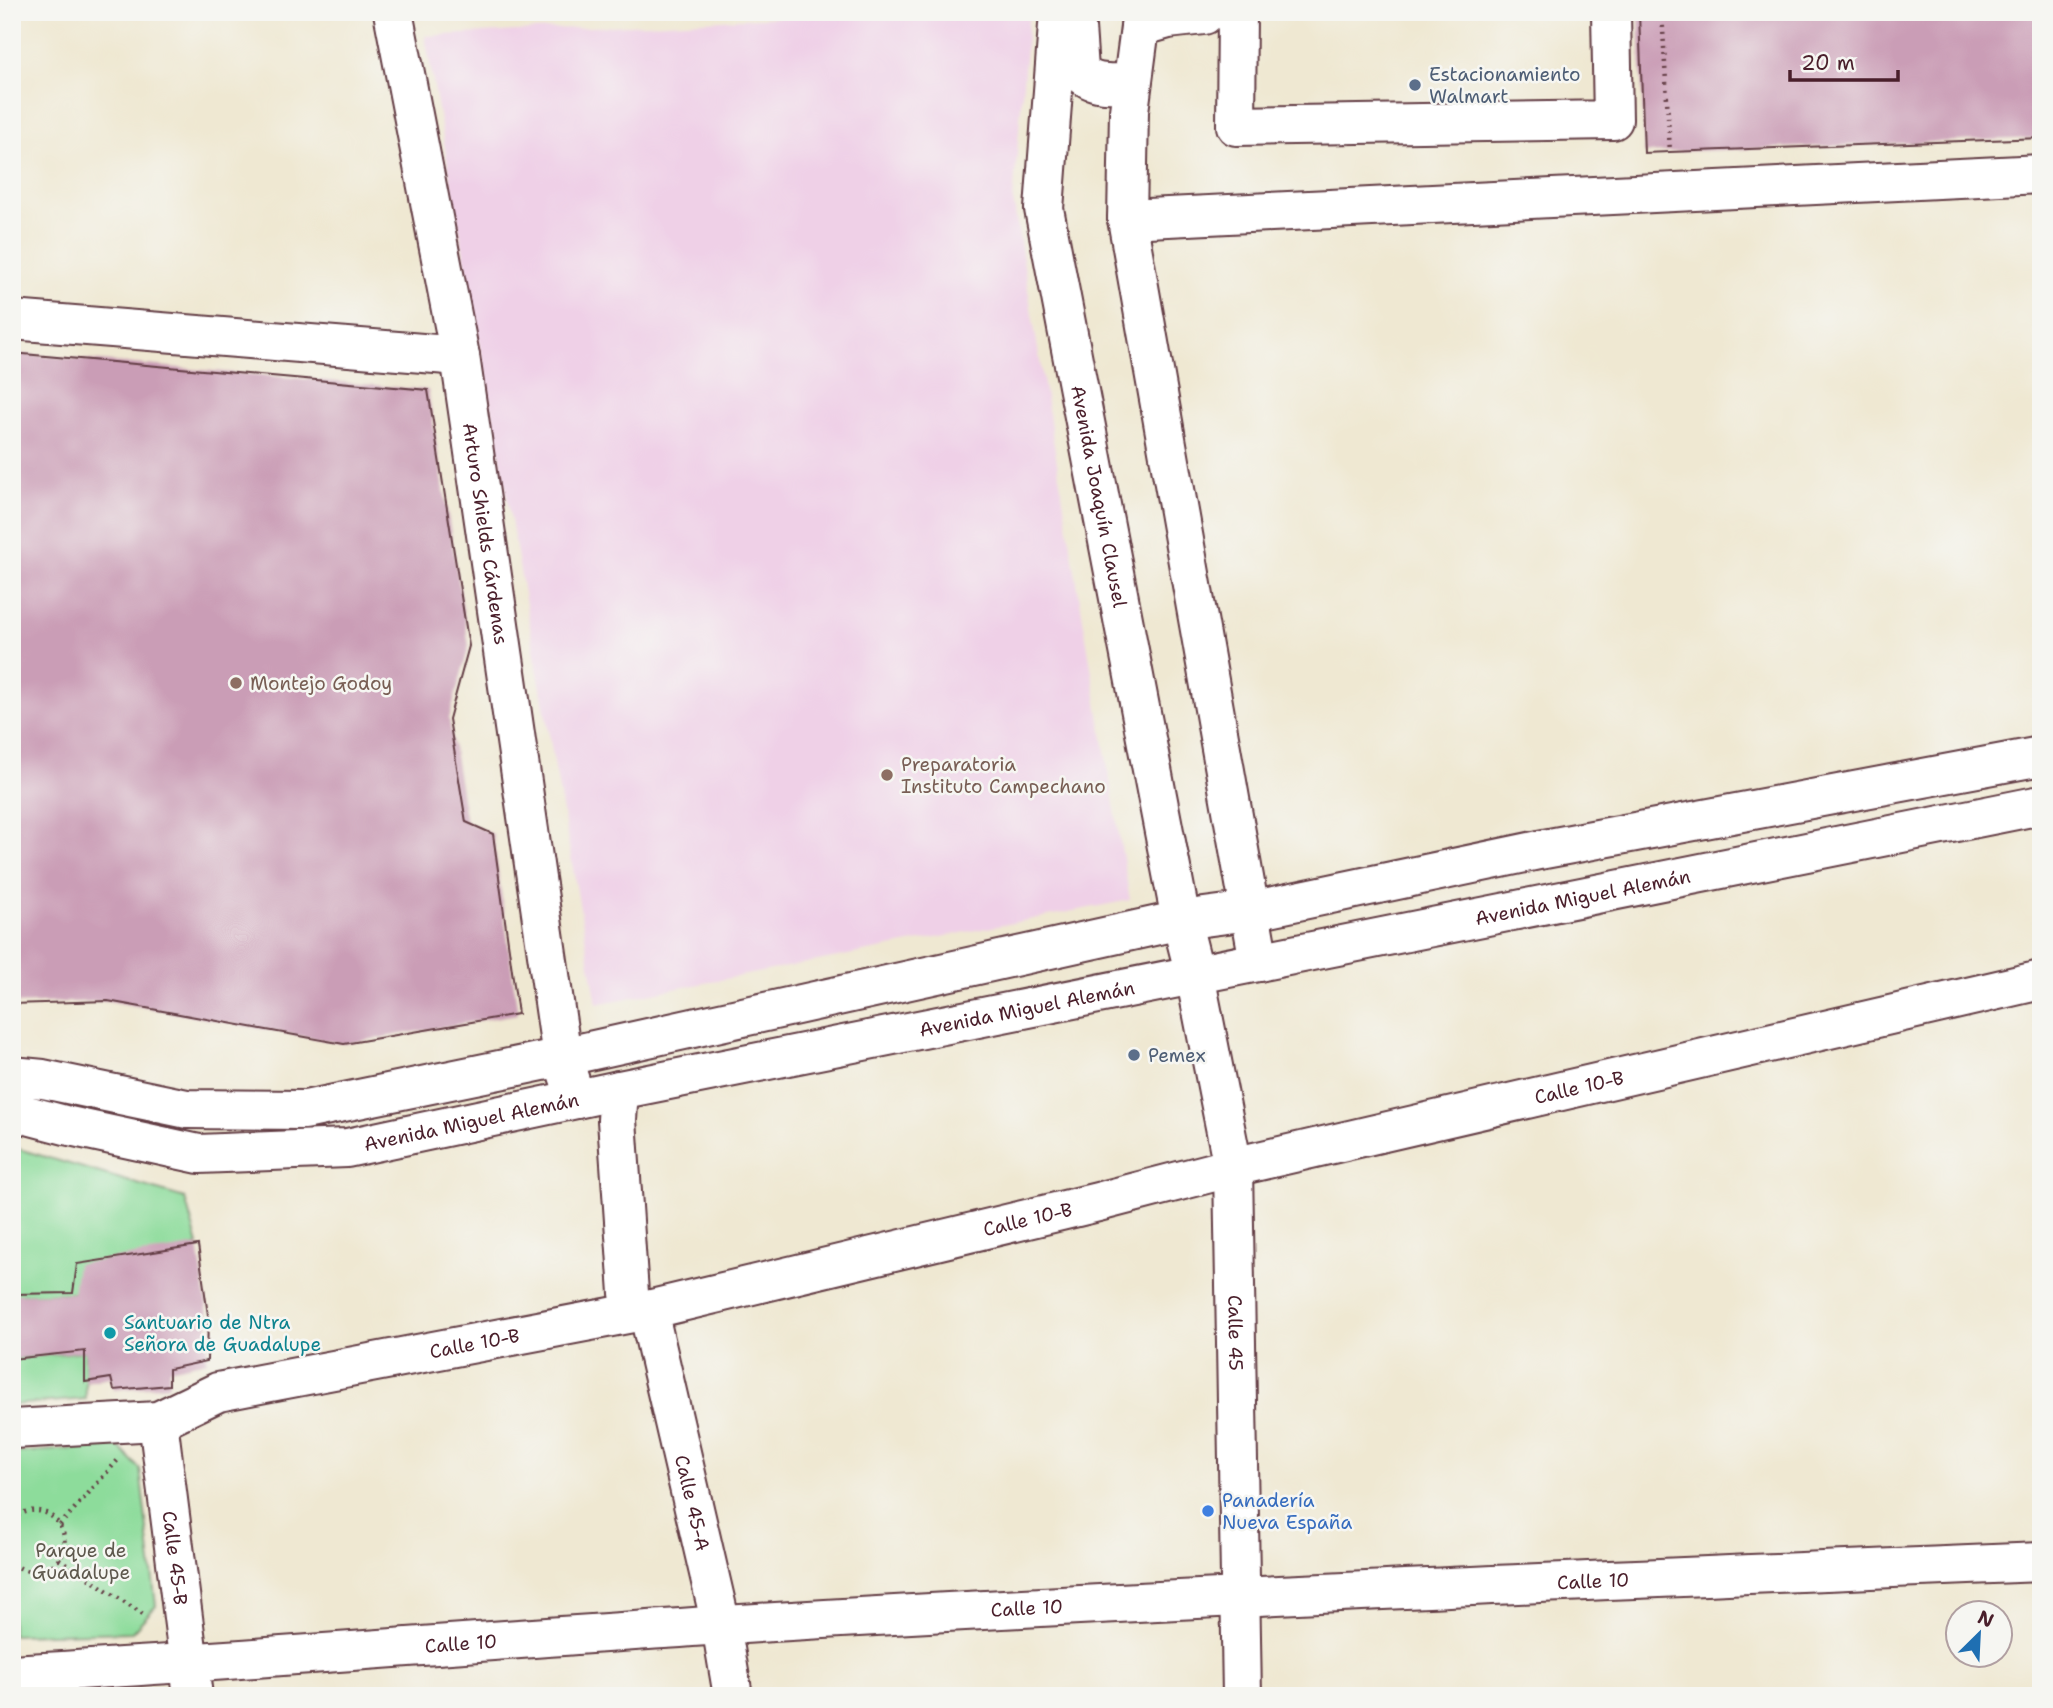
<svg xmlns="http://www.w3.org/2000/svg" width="2053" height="1708" viewBox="0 0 2053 1708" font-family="'Shantell Sans',sans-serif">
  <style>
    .built { fill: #efd0e7 }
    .green { fill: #8ddc9b; stroke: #6c7e63; stroke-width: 2 }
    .building { fill: #ca9db6 }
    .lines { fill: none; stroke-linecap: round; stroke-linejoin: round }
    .minor-casing { stroke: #633d44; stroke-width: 42 }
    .major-casing { stroke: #633d44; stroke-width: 42 }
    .path { stroke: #633d44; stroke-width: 4.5; stroke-dasharray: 2 5; stroke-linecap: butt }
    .minor { stroke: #fff; stroke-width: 38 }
    .major { stroke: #fff; stroke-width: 38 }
    .service-dot { fill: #5c6f8a; stroke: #f6f6f2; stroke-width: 2.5 }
    .education-dot { fill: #8d6e63; stroke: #f6f6f2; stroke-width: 2.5 }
    .culture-dot { fill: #0f9aa8; stroke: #f6f6f2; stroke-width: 2.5 }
    .shop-dot { fill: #3f7fe0; stroke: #f6f6f2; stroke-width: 2.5 }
    .labels { text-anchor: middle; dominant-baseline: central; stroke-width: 5; stroke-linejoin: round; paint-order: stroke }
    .service-label { font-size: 19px; fill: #4e5e75; stroke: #f6f6f2; text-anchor: start }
    .street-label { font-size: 19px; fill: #4a1f2b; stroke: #f6f6f2 }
    .education-label { font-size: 19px; fill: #785e54; stroke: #f6f6f2; text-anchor: start }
    .culture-label { font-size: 19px; fill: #0d838f; stroke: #f6f6f2; text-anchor: start }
    .shop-label { font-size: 19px; fill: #366cbe; stroke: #f6f6f2; text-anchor: start }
    .park-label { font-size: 19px; fill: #5e584d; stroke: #f6f6f2 }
  </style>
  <rect width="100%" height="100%" fill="#f6f6f2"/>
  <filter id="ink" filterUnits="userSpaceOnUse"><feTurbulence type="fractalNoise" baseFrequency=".0143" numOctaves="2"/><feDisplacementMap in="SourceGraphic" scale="14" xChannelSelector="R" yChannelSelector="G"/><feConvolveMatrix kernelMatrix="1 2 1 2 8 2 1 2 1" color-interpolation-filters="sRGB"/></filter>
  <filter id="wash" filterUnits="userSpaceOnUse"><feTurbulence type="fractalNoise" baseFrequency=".00686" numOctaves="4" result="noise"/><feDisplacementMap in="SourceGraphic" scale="28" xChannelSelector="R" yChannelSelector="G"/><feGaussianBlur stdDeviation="1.57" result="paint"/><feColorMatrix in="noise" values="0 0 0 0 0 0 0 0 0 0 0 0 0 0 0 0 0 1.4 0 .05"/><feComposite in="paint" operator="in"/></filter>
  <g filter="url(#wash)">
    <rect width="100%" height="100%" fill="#efe8d2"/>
    <path class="built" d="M873,12H1029L1013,200L1130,900L597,1004L425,36Z"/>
    <g class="green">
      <path d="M12,1147L185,1198L198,1245L73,1293L12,1295Z"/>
      <path d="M85,1351L86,1399L12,1405V1359Z"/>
      <path d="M118,1446L140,1469L156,1606L132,1632L12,1635V1453Z"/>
    </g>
    <g id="blocks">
      <g class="building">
        <path d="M1639,12H2041V138L1644,153Z"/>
        <path d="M12,353L428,390L469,646L449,719L466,822L493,834L518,1014L344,1044L108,1001L12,1004Z"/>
        <path d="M198,1245L208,1315L207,1361L169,1369V1385L114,1390L111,1378L85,1382V1351L12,1359V1294L73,1293L77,1264Z"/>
      </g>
    </g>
  </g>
  <g filter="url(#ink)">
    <use href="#blocks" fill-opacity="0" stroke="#633d44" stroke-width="2"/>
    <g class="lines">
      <g class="minor-casing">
        <g id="minor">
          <path id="s1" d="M393,12L460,356L562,1057L576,1099"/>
          <path id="s2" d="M1059,12L1044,209L1181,920L1195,975L1233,1167L1242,1696"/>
          <path d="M1142,12L1129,111L1127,219L1259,962"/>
          <path d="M1237,12L1236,126L1613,120L1611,12"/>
          <path d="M1074,23L1076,27L1079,70C1091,87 1114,83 1132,83"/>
          <path d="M1140,27L1168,19L1204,15L1207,12"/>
          <path d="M1127,219L2041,174"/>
          <path d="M12,320L460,356"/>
          <path d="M619,1090L617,1120L629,1293L633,1313"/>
          <path id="s3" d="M648,1310L721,1625L733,1696"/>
          <path id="s4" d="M158,1421L193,1696"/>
          <path id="s5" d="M12,1429L158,1421L218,1392L648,1310L1098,1202L1233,1167L2041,980"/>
          <path id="s6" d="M12,1674C250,1660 487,1640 725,1625C1163,1598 1602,1580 2041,1562"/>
        </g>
      </g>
      <g class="major-casing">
        <g id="major">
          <path d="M12,1076L43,1079L187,1109L305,1110L562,1057L1181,920L1250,911L1539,850L2041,756"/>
          <path id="s7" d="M12,1111L65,1125L199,1154L347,1148L619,1090L2041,805"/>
        </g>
      </g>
      <g class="path">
        <path d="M1662,12L1670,152"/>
        <path d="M12,1519C52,1489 86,1548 48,1568C35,1575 23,1571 12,1563"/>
        <path d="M60,1525L118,1460"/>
        <path d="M59,1559L143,1614"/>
      </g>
      <use href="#minor" class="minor"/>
      <use href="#major" class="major"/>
    </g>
  </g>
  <g class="service-dot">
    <circle cx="1415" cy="85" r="7"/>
    <circle cx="1134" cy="1055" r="7"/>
  </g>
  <g class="education-dot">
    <circle cx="236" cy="683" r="7"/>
    <circle cx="887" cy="775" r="7"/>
  </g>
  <circle class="culture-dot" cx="110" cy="1333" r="7"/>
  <circle class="shop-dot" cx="1208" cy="1511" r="7"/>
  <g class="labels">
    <g class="service-label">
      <text x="1429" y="74">Estacionamiento<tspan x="1429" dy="22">Walmart</tspan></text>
      <text x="1148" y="1055">Pemex</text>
    </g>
    <g class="street-label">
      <text stroke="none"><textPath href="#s2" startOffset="490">Avenida Joaquín Clausel</textPath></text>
      <text stroke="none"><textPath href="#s1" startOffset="530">Arturo Shields Cárdenas</textPath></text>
      <text stroke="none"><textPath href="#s7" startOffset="1601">Avenida Miguel Alemán</textPath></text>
      <text stroke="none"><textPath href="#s7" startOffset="1034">Avenida Miguel Alemán</textPath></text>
      <text stroke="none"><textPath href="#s5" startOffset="1608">Calle 10-B</textPath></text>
      <text stroke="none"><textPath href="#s7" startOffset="467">Avenida Miguel Alemán</textPath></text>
      <text stroke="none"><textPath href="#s5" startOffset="1041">Calle 10-B</textPath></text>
      <text stroke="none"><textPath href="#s2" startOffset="1340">Calle 45</textPath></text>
      <text stroke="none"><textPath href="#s5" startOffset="474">Calle 10-B</textPath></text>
      <text stroke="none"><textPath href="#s3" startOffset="198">Calle 45-A</textPath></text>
      <text stroke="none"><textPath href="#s4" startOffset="138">Calle 45-B</textPath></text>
      <text stroke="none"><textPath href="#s6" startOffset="1584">Calle 10</textPath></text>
      <text stroke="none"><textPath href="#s6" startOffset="1017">Calle 10</textPath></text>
      <text stroke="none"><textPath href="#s6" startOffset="450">Calle 10</textPath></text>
    </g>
    <g class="education-label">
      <text x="250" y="683">Montejo Godoy</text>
      <text x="901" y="764">Preparatoria<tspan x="901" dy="22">Instituto Campechano</tspan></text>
    </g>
    <g class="culture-label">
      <text x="124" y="1322">Santuario de Ntra<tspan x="124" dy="22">Señora de Guadalupe</tspan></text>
    </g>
    <g class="shop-label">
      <text x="1222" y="1500">Panadería<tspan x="1222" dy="22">Nueva España</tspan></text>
    </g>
    <g class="park-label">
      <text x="81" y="1550">Parque de<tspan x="81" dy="22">Guadalupe</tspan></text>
    </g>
  </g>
  <rect width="2053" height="1708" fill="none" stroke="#f6f6f2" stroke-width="42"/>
  <g transform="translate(1979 1634) rotate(24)"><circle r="33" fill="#f6f6f2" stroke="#b1a0a2" stroke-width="2"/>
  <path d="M0-5L12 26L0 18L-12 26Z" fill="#1f6fb2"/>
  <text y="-10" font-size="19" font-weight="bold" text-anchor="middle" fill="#4a1f2b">N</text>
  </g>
  <path d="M1790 70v10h108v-10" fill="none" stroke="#4a1f2b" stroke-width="3.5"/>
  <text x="1801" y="70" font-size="21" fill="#4a1f2b" stroke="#f6f6f2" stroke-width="5" paint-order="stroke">20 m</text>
</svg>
